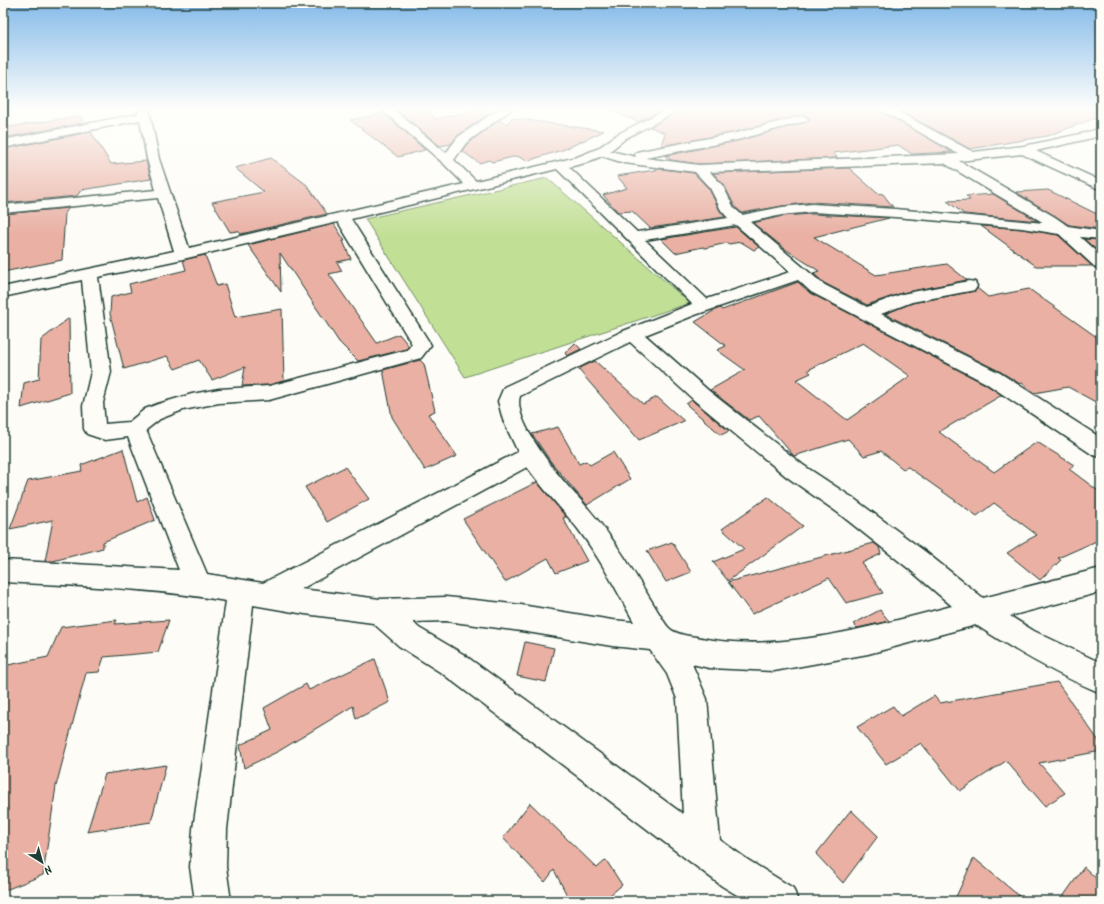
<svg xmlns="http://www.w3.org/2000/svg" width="1104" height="904" viewBox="0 0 1104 904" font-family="Kalam,sans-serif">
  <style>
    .green { fill: #c2df96; stroke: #708e65 }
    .building { fill: #e9b0a3; stroke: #1f3d34; fill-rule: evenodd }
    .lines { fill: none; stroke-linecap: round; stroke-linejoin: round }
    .minor-casing { stroke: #1f3d34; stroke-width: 3 }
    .minor { fill: #fdfcf7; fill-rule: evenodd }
  </style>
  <rect width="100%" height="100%" fill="#fdfcf7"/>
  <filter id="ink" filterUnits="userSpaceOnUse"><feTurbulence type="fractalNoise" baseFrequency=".025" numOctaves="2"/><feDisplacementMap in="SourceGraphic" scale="8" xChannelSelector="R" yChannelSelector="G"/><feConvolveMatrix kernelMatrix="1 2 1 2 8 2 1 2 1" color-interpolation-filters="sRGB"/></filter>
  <g filter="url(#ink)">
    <path class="green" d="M547,178L690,303L465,377L365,219Z"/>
    <g class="building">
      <path d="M406,109H425L436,119L479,109L488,114L457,136L451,144L440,146L398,111Z"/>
      <path d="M608,109H663L638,122Z"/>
      <path d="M682,109H878L952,152L912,154L898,145L833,153L838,158L699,164L671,160L665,156L737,141L806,122L810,119L806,116L802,115L736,132L661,146L665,133L650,127Z"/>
      <path d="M897,109H1094L1097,113L1101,114V116L1047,136L970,149Z"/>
      <path d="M384,113L425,150L398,157L350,120Z"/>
      <path d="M81,116L85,123L3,138V128Z"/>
      <path d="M512,118L604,131L565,149L527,161L517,156L492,162L489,160L479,163L462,151L467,144L499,120L506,124Z"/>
      <path d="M91,132L111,164L146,161L151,179L81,190L77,196L3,203V149Z"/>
      <path d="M271,158L307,185L327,214L241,234L238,231L230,232L212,202L264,192L235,168Z"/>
      <path d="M849,168L877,193L883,194L893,207L812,202L782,206L742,213L735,207L724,185L713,173Z"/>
      <path d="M661,169L694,173L709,189L720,211L725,217L650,228L632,211L618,212L603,195L627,188L617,176Z"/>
      <path d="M1048,190L1101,216V229L1069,225L1016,192Z"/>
      <path d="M993,194L1038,221L964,214L947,201L970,200L966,196Z"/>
      <path d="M69,208L65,213L62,260L3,272V214Z"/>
      <path d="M812,214L889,218L814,237L876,275L947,264L967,280L902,293L867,305L824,283L813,273L819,271L785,249L753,223L782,216Z"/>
      <path d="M334,224L345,241H343L351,259L337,262L342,271L329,274L377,343L399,334L409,346L406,349L358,361L339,342L280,253L281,292L248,245Z"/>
      <path d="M981,226L1022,229L1058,235L1092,266H1036Z"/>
      <path d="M736,227L759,247L754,250L741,242L729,244L727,243L705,248L703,247L675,253L661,239Z"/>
      <path d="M1084,239L1101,240V254Z"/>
      <path d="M205,255L217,286L225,284L235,317L282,309L284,381L269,385L242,386L245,367L212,380L199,360L175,369L167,356L124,369L110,314L111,297L131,292L129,284L186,270L183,260Z"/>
      <path d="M798,282L810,293L985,384L1002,395L939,432L994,472L1037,442L1074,465L1069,469L1101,493V539L1058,558L1061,560L1040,580L1007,553L1024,542L1037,535L994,503L977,516L908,467L903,469L881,451L864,456L848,439L794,456L759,416L749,420L710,390L745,370L717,350L726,346L695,322L715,310L720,308L722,310ZM863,343L910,376L847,420L796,380L811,373L808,370Z"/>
      <path d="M977,288L988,297L1029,289L1101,340V405L1068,387L1034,393L1022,383L1020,384L1001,372L885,314L912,303L975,291Z"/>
      <path d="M69,318L70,393L21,408L24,383L39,379L41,340Z"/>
      <path d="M575,343L581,349L567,356L565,353Z"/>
      <path d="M420,360L424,364L435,411L428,414L457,456L425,470L392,417L383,370Z"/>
      <path d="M595,361L643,404L657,397L684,421L639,440L578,369Z"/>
      <path d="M692,400L694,402L729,431L721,435L686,404Z"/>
      <path d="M558,427L579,464L586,461L590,465L613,452L630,479L587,505L551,462L532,434Z"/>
      <path d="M123,449L137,502L147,497L155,520L103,542V548L53,561H45L53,520L10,529L28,481L82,471L81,465Z"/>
      <path d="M345,467L369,499L327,522L305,487Z"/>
      <path d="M537,482L566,517L563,518L587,561L556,573L548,558L505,582L463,519Z"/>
      <path d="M768,497L803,526L728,581L713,562L744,549L722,529Z"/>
      <path d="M672,542L691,572L666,582L647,551Z"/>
      <path d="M874,543L879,547L881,554L862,563L883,593L846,603L829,578L752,614L728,582Z"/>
      <path d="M880,610L889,621L857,628L853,624Z"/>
      <path d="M117,620L115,624L169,620L158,652L104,657L99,672L86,673L56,786L43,875L3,891V666L48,657L61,627Z"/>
      <path d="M525,642L554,648L546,682L517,676Z"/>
      <path d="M375,659L390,702L356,719L353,706L279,751L244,768L240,745L272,730L264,708L306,684L309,690Z"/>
      <path d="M1057,682L1101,744V751L1039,763L1065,793L1045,806L1006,761L960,791L921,743L886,764L857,727L893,706L901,716L934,696L940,703Z"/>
      <path d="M166,765L151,822L87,832L105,774Z"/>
      <path d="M530,803L597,868L606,860L622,885L603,901H570L554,870L545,882L503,838Z"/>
      <path d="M851,810L878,836L843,883L816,854Z"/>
      <path d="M974,858L1025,901H954Z"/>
      <path d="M1084,867L1101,883V901H1060Z"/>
    </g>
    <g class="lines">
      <g class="minor-casing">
        <g id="minor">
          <path d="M138,109H149L159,159L189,248L464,184L443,163L381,109H393L446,153L458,137L499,109H512L466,143L454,160L476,181L577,157L597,149L618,134L667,109H681L626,138L610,151L636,157L635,155L637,152L641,151L736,133L802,116L806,117L808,119L806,121L737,140L645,158L699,165L958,154L879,109H893L973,152L1024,146L1085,133L1101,128V135L1092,138L1036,151L1101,181V190L1022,154L959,161L1055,217L1068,226L1101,231V239L1080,237L1101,256V269L1095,267L1059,234L1022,228L895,217L812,212L782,215L750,222L823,284L867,307L902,294L969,281L975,282L977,286L975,290L912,302L881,314L1000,373L1101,438V457L1093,455L986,383L811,292L798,280L695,315L645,335L709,391L803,465L853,498L927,553L983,598L1101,568V592L1010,616L1034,631L1101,663V693C1057,675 1016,651 976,625L868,654L774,671L709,668L692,664L707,699L720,840L748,860L793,888L798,901H747L722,886L443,674L399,646L373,623L305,614L253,605L227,829L226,867L231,901H195L190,867L193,829L226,601C153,588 78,586 3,582V560L179,570L128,437L105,440L87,434L84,429L83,406L91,372L82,280L3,297V287L174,251L158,198L3,213V205L156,190L147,159L140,120L3,148V140L138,114ZM602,156L624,163L695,172L710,188L721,210L728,218L637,232L569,167L585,163ZM944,163L1044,223L895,209L812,204L782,207L742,215L734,208L723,186L710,172ZM557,169L692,304L621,332L504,387L498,401L503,420L518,452L263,583L207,574L146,430L160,419L183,410L219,403L269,400L421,358L431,345L351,219ZM338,222L412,344L407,350L269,386L219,389L192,394L158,404L145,409L129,422L105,424L103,403L111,372L98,277L183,259ZM736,225L790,272L707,299L645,240ZM630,342L695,401L787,477L837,512L909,569L952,606C874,626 777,655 696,637C688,636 674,634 668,627C665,624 662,618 660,615C653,603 646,592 639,581C621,550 601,522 577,496C560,478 512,421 520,396ZM527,467C543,489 561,508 578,529C600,558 617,591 634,622L612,620L521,605L446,597L380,599L301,589ZM446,621L521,631L612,646L650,650L667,674L677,699L683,814L463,654L419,628L413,622Z"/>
          <path d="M1095,109H1101V113L1097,112Z"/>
        </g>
      </g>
      <use href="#minor" class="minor"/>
    </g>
  </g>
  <linearGradient id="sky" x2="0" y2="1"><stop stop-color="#84bae9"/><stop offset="0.46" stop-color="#fefefb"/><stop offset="1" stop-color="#fefefb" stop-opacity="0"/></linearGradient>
  <rect width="1104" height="236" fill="url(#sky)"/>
  <rect width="1104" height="904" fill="none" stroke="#fdfcf7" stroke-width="16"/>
  <rect x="8" y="8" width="1088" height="888" fill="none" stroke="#1f3d34" stroke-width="1.5" filter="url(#ink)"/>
  <g transform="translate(42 862) rotate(143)" stroke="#fdfcf7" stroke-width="3" paint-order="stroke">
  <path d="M0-3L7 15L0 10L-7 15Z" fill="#1f3d34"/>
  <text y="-6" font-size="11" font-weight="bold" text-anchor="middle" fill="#1f3d34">N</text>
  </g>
</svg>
